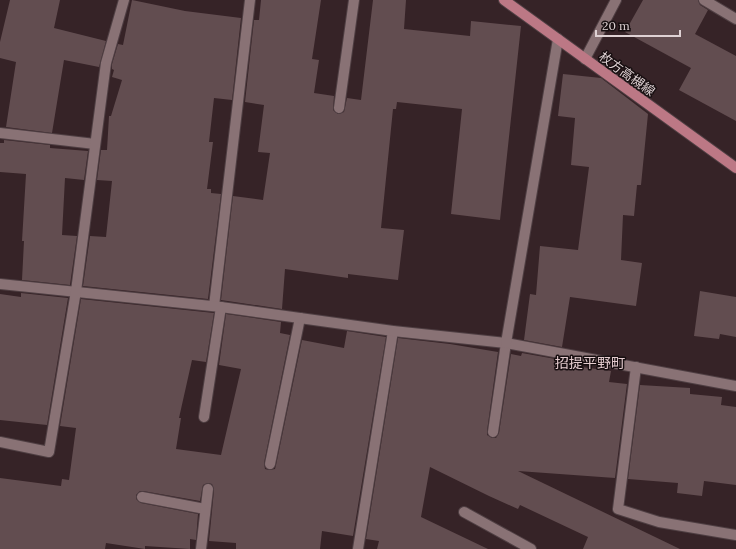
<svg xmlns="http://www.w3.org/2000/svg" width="736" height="549" viewBox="0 0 736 549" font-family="Lora,'Noto Sans JP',serif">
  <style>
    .building { fill: #624d50 }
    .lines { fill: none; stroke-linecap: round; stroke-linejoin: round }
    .lane-casing { stroke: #4f3f43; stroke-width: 12 }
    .street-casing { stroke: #4f3f43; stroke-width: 12 }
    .primary-casing { stroke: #4f3f43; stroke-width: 12 }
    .lane { stroke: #897275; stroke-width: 10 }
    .street { stroke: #897275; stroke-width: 10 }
    .primary { stroke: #bc7885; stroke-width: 10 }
    .labels { text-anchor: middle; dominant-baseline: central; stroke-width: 3; stroke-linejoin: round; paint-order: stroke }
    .street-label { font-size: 13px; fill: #dfd2d4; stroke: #180f11 }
    .neighbourhood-label { font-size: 14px; fill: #e4cbce; stroke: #180f11 }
  </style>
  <rect width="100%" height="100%" fill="#362327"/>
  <g class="building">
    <path d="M10,0H60L54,28L106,41L99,67L64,60L52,133L6,127L16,62L0,58V42Z"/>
    <path d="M132,0L185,11L241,18L232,100L214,98L209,142H213L207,189H211V193L221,194L208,299L83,286L90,236L106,237L112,181L97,180L101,150H107L109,116H111L122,80L112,77L114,70L112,69V64L118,44L123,45Z"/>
    <path d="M261,0H321L312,59L319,60L314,93L334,96L333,110L338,114L344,112L347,98L361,100L373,0H406L404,29L470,36L471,21L521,26L500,220L451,214L462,109L397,102L396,109H393L381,228L404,230L398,280L348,274V278L285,269L282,309L221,300L233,196L263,200L270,153L258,152L264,105L245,102L254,20H259Z"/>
    <path d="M643,0H698L700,5L708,10L695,34L736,56V121L679,90L691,68L625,32Z"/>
    <path d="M563,74L601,78L648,114L641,185H637L634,216L623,215L621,260L642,263L636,306L570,297L562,347L524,340L530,294L536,295L540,246L578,250L589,167L571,165L575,118L558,116Z"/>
    <path d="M4,140L50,145V148L88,151L84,180L65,178L62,235L77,236L70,285L22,280L24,241H22L26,174L0,172V143H4Z"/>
    <path d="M700,291L736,297V337L720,334L719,339L694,336Z"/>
    <path d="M21,293L68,298L47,425L0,420V294L21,297Z"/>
    <path d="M81,299L214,313L206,362L192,360L179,418H181L176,449L221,455L241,369L219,365L226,314L281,322L280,333L290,335L264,463L265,469L269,470L275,469L276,465L302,340L344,348L347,331L386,337L353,536L322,531L320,549H236V543L209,541L214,490L212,484L208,483L203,485L200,501L143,491H140L136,495V499L141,503L198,514L196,540L190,539V549L145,546V549L106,543L105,549H0V478L61,486L62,479L69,480L76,428L60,426Z"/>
    <path d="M398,338L450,344L498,352L487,431V435L492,438H496L499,433L511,354L521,356L522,353L561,360L560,364L611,371L609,382L627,384L615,478L518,471L680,549H583L588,537L520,505L518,509L489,496L430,467L421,517L488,549H377L379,541L366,539Z"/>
    <path d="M640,385L690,388V394L722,397L721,405L736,407V485L704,481L702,496L677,493L678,483L628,479Z"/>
  </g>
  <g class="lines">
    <g class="lane-casing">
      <g id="lane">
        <path d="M339,108L354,0"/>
        <path d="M0,133L95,144"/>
        <path d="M214,306L250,0"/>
        <path d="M204,417L221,307"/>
        <path d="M493,432L506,343"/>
        <path d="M270,464L300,318"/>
        <path d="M142,497L205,509"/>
        <path d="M201,549L208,489"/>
        <path d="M358,549L393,331"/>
      </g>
    </g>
    <g class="street-casing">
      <g id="street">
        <path d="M704,0L736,19"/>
        <path d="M585,59L616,0"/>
        <path d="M0,284L221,307L393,331L506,343L736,386"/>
        <path d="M506,343L558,39"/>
        <path d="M636,367L618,509L659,522L736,535"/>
        <path d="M0,442L49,452L76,291L106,63L124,0"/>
        <path d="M464,512L531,549"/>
      </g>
    </g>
    <g class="primary-casing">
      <path id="primary" d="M504,0L736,168"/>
    </g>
    <use href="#lane" class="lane"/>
    <use href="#street" class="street"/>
    <use href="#primary" class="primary"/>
  </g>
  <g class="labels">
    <g class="street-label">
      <text transform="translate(627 74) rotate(36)">枚方高槻線</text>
    </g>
    <g class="neighbourhood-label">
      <text x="590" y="363">招提平野町</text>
    </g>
  </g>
  <path d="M596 30v6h84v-6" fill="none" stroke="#dfd2d4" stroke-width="2"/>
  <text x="602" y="30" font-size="12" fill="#dfd2d4" stroke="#180f11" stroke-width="3" paint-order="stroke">20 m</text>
</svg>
